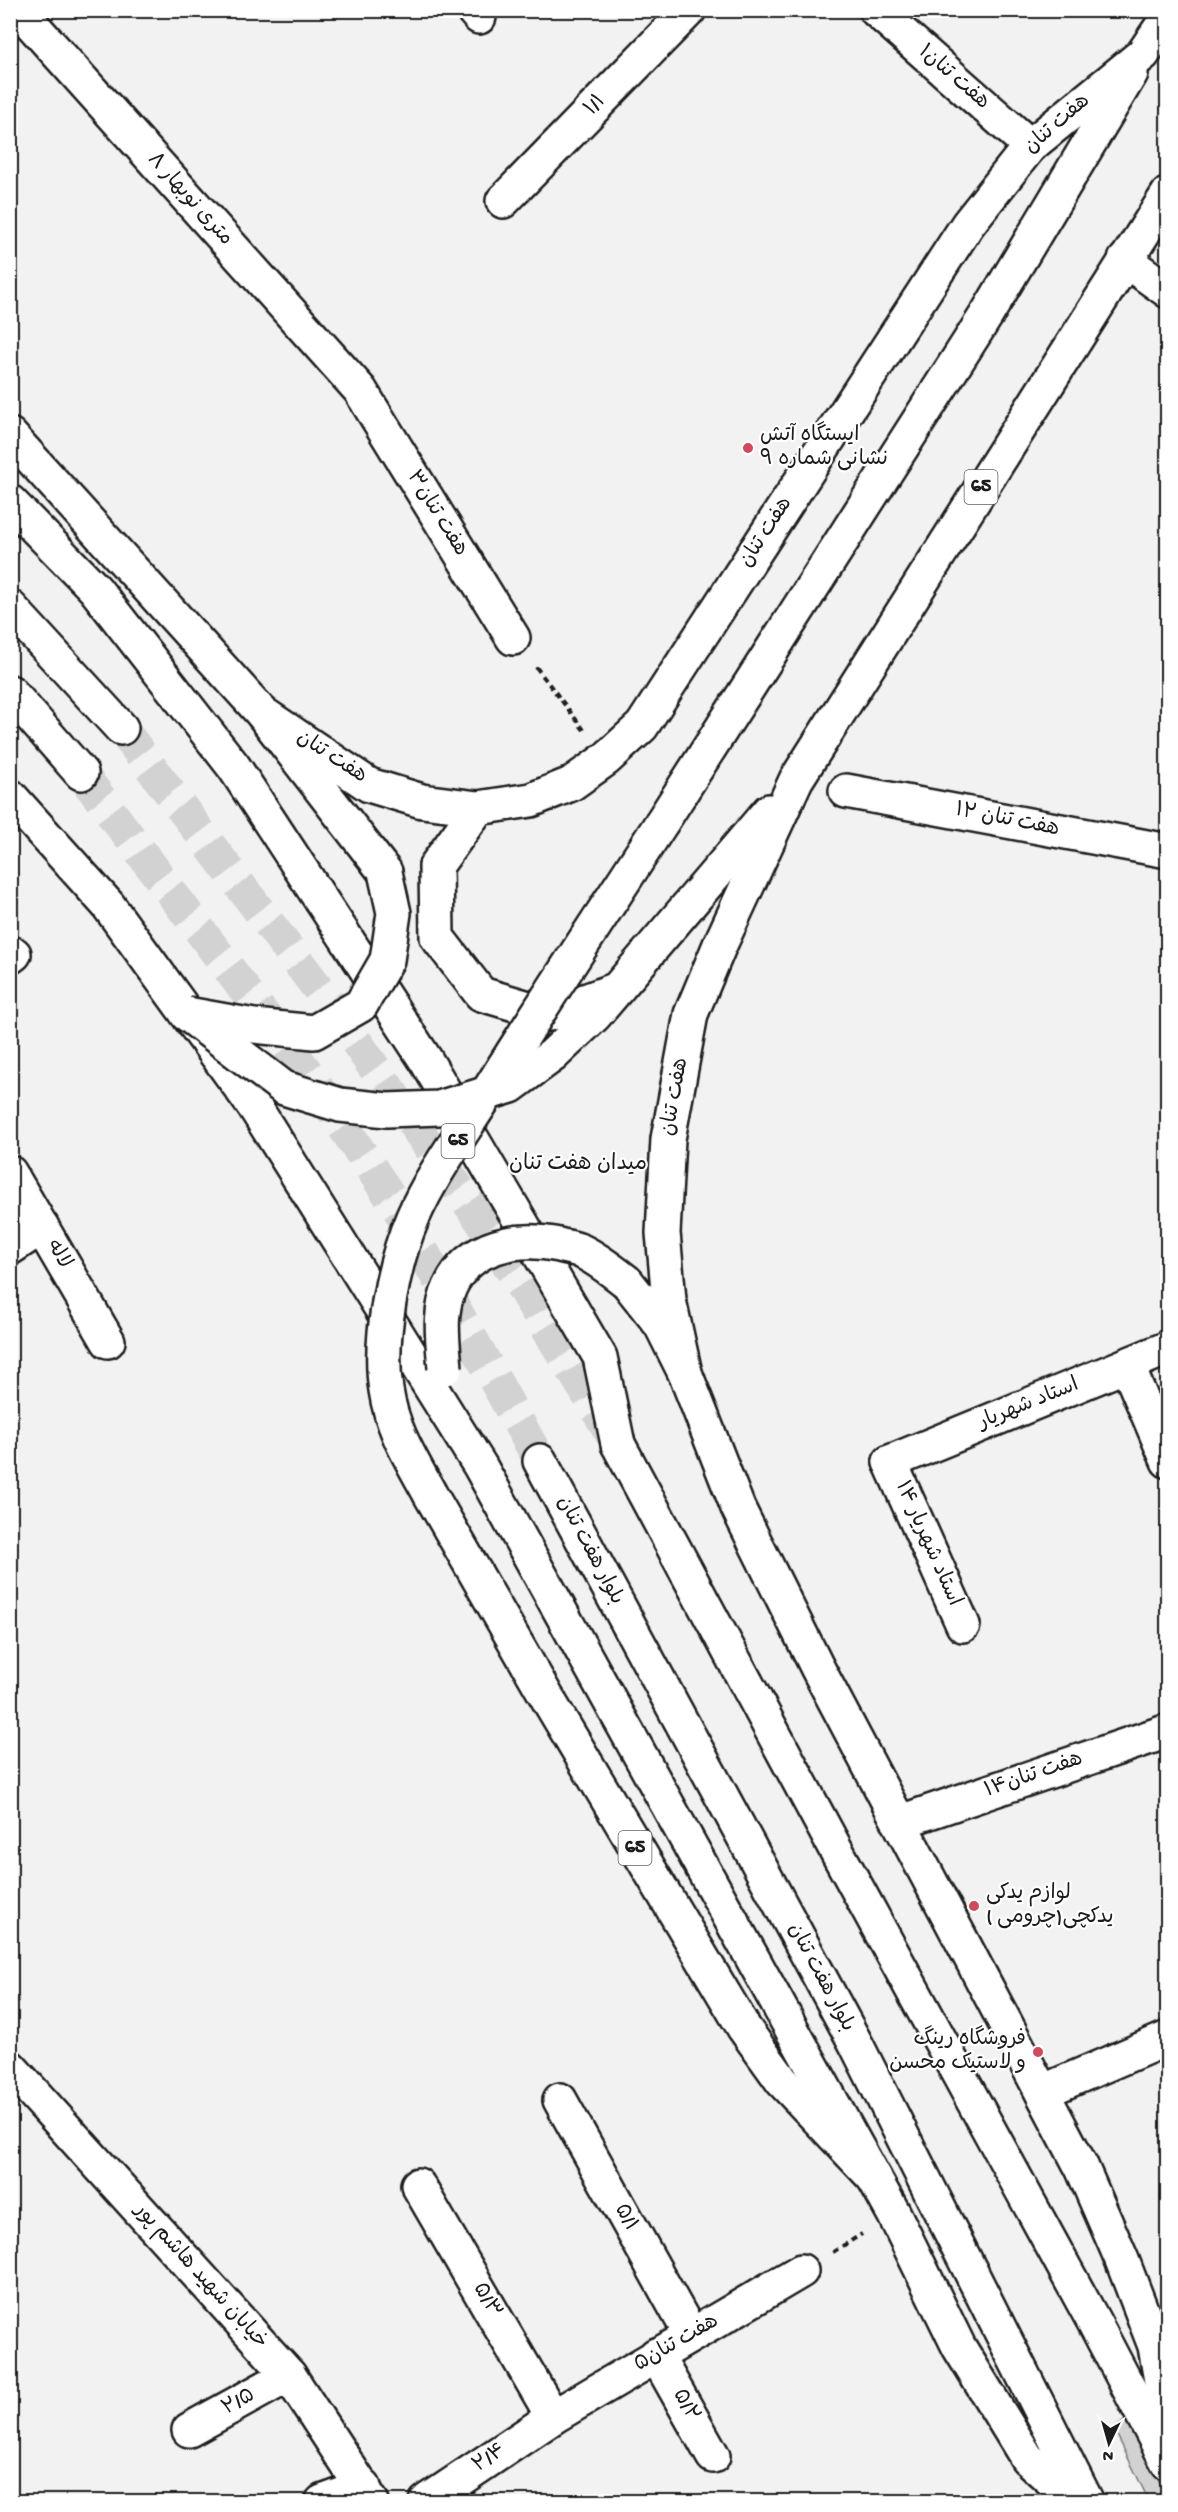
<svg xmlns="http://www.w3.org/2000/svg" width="1178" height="2512" viewBox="0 0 1178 2512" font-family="'Gochi Hand','Playpen Sans Arabic',sans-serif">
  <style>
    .green { fill: #d2d2d2; stroke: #777; stroke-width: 1.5 }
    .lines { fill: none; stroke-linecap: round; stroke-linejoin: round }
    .trunk-tunnel { stroke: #d2d2d2; stroke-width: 33; stroke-dasharray: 33 16; stroke-linecap: butt }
    .minor-casing { stroke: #1c1c1c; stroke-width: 38 }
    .tertiary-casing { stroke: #1c1c1c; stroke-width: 38 }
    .secondary-casing { stroke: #1c1c1c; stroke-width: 38 }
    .primary-casing { stroke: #1c1c1c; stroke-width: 38 }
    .trunk-casing { stroke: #1c1c1c; stroke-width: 38 }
    .path { stroke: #1c1c1c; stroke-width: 4; stroke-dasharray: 6 4.5; stroke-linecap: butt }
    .minor { stroke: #fff; stroke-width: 33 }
    .tertiary { stroke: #fff; stroke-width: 33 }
    .secondary { stroke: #fff; stroke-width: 33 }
    .primary { stroke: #fff; stroke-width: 33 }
    .trunk { stroke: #fff; stroke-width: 33 }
    .secondary-bridge-casing { stroke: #1c1c1c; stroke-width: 38; stroke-linecap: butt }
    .primary-bridge-casing { stroke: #1c1c1c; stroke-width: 38; stroke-linecap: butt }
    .secondary-bridge { stroke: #fff; stroke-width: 33 }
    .primary-bridge { stroke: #fff; stroke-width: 33 }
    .poi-dot { fill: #d1495b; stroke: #fff; stroke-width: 2 }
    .labels { text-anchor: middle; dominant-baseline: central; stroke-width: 4.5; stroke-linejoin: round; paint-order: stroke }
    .shield { fill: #fff; stroke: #606060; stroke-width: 1.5 }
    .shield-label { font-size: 20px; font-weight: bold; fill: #1c1c1c }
    .street-label { font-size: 21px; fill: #1c1c1c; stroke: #fff }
    .poi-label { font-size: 21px; fill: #1c1c1c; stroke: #fff; text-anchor: start }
    .neighbourhood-label { font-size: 22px; fill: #1c1c1c; stroke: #fff }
  </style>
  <rect width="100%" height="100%" fill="#f2f2f2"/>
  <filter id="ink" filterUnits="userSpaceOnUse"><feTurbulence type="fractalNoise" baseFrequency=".0167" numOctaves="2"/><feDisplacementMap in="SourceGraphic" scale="12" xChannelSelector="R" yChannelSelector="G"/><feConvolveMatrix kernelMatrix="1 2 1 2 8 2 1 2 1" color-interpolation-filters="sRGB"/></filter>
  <g filter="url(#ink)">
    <path class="green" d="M1129,2417L1167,2498V2501H1149L1114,2429Z"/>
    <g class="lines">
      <g class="trunk-tunnel">
        <path d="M121,728L332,1007L486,1228L617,1443"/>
        <path d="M81,773L309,1075L403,1216L540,1461"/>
      </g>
      <g class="minor-casing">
        <g id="minor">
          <path d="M19,10L360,390L513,638"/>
          <path d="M473,10L479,17"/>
          <path d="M876,10L1030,146"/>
          <path d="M503,201L689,10"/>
          <path d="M1125,260L1168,291"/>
          <path d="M846,791L1168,851"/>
          <path d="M10,957L14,954"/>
          <path d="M10,1173L108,1341"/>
          <path d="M10,1248L42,1227"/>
          <path d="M1127,1365L1168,1461"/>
          <path d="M890,1462L963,1625"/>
          <path d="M900,1822L1168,1731"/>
          <path d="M10,2067L289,2375L372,2502"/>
          <path d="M1042,2092L1168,2038"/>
          <path d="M560,2100L691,2335"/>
          <path d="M418,2185L553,2417"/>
          <path d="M656,2355L713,2456"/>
          <path d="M189,2430L289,2375"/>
          <path d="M322,2502L364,2487"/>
          <path d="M426,2502L553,2417L801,2271"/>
        </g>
      </g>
      <g class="tertiary-casing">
        <path id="tertiary" d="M890,1462L1168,1348"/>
      </g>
      <g class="secondary-casing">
        <g id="secondary">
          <path d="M10,435L262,713L385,872"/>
          <path d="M10,502L95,589L234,767L427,1062L600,1357L618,1444"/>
          <path d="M10,796L108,905L256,1109L388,1319L480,1466L894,2214L959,2347L1027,2458L1076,2502"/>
          <path d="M627,1282L661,1325L685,1373L738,1508L817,1667L1082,2168L1122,2260L1155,2346L1168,2422"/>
        </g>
      </g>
      <g class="primary-casing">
        <g id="primary">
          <path d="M262,713L369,785L422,801L478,808L531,800L571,784L606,759L642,726L968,224L1030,146L1143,54L1168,17"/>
          <path d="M478,808L436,866L437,937L481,994L549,1014L612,991"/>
          <path d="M662,822L987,314L1131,73"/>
          <path d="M553,1055L595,1015L769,811"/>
          <path d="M685,1373L669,1300L663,1233L668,1139L691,1014L719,947L796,780L1168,194"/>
          <path d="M618,1444L835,1848L1094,2322L1168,2463"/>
          <path d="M540,1461L856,2044L1087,2502"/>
          <path d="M430,1494L552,1706L744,2028L782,2081L874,2178"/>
        </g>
      </g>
      <g class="trunk-casing">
        <g id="trunk">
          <path d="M10,607L121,728"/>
          <path d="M10,692L81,773"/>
        </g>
      </g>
      <g class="path">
        <path d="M536,667L584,730"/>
        <path d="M833,2252L862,2234"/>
      </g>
      <use href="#minor" class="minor"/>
      <use href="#tertiary" class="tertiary"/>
      <use href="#secondary" class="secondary"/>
      <use href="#primary" class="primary"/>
      <use href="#trunk" class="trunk"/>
      <g class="secondary-bridge-casing">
        <g id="secondary-bridge">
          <path d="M187,1014L254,1026L314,1032L361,1005L387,960L394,913L385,872"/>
          <path d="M445,1368C443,1342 438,1312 450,1287C469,1245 518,1236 559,1245C566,1247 575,1248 581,1251C598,1259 613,1271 627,1282"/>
        </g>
      </g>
      <g class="primary-bridge-casing">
        <g id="primary-bridge">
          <path d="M187,1014L284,1088L340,1105L387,1110L439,1108L511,1086L553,1055"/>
          <path d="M430,1494C411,1459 392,1430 386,1390C378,1340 393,1263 413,1217C431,1176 459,1138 483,1100C541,1006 602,915 662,822"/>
        </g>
      </g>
      <use href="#secondary-bridge" class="secondary-bridge"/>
      <use href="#primary-bridge" class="primary-bridge"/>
    </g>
  </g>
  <g class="poi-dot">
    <circle cx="748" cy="448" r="6"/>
    <circle cx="974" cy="1906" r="6"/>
    <circle cx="1038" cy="2052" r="6"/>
  </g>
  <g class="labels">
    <g class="shield">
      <rect x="964.5" y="470" width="33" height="34" rx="4.5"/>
      <rect x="441.5" y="1124" width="33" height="34" rx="4.5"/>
      <rect x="618.5" y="1831" width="33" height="34" rx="4.5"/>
    </g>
    <g class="shield-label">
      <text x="981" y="487">65</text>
      <text x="458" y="1141">65</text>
      <text x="635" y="1848">65</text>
    </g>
    <g class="street-label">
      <text transform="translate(953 78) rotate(41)">هفت تنان۱</text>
      <text transform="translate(596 106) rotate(-46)">۱/۱</text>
      <text transform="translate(1058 125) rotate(-41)">هفت تنان</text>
      <text transform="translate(189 200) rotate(48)">۸ متری نوبهار</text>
      <text transform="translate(436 514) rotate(58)">هفت تنان۳</text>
      <text transform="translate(767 533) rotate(-57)">هفت تنان</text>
      <text transform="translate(331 758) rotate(33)">هفت تنان</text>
      <text transform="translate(1007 821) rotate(11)">هفت تنان ۱۲</text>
      <text transform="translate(676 1097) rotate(-80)">هفت تنان</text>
      <text transform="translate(59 1257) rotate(60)">لاله ‍</text>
      <text transform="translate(1029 1405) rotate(-22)">استاد شهریار</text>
      <text transform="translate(927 1544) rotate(66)">استاد شهریار ۱۴</text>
      <text transform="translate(589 1551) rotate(62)">بلوار هفت تنان</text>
      <text transform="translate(1034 1776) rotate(-19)">هفت تنان۱۴</text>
      <text transform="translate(820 1978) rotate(62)">بلوار هفت تنان</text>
      <text transform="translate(625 2218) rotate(61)">۵/۱</text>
      <text transform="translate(200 2277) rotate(48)">خیابان شهید هاشم پور</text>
      <text transform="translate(486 2301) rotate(60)">۵/۳</text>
      <text transform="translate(677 2344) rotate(-30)">هفت تنان۵</text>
      <text transform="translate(239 2403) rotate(-29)">۲/۵</text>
      <text transform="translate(685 2406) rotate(60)">۵/۲</text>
      <text transform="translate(490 2459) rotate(-34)">۲/۴</text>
    </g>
    <g class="poi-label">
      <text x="760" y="436">ایستگاه آتش<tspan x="760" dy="24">نشانی شماره ۹</tspan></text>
      <text x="986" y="1894">لوازم یدکی<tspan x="986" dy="24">یدکچی(چرومی )</tspan></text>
      <text x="1026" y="2040" text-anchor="end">فروشگاه رینگ<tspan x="1026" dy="24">و لاستیک محسن</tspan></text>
    </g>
    <g class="neighbourhood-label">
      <text x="578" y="1165">میدان هفت تنان</text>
    </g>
  </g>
  <rect width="1178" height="2512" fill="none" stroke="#fff" stroke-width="36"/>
  <rect x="18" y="18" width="1142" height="2476" fill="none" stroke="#1c1c1c" stroke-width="2" filter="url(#ink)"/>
  <g transform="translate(1109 2443) rotate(185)" stroke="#ffffff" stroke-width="4.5" paint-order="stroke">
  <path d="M0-4.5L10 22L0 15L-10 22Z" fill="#1c1c1c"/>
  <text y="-9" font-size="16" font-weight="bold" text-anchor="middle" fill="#1c1c1c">N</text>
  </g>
</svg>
